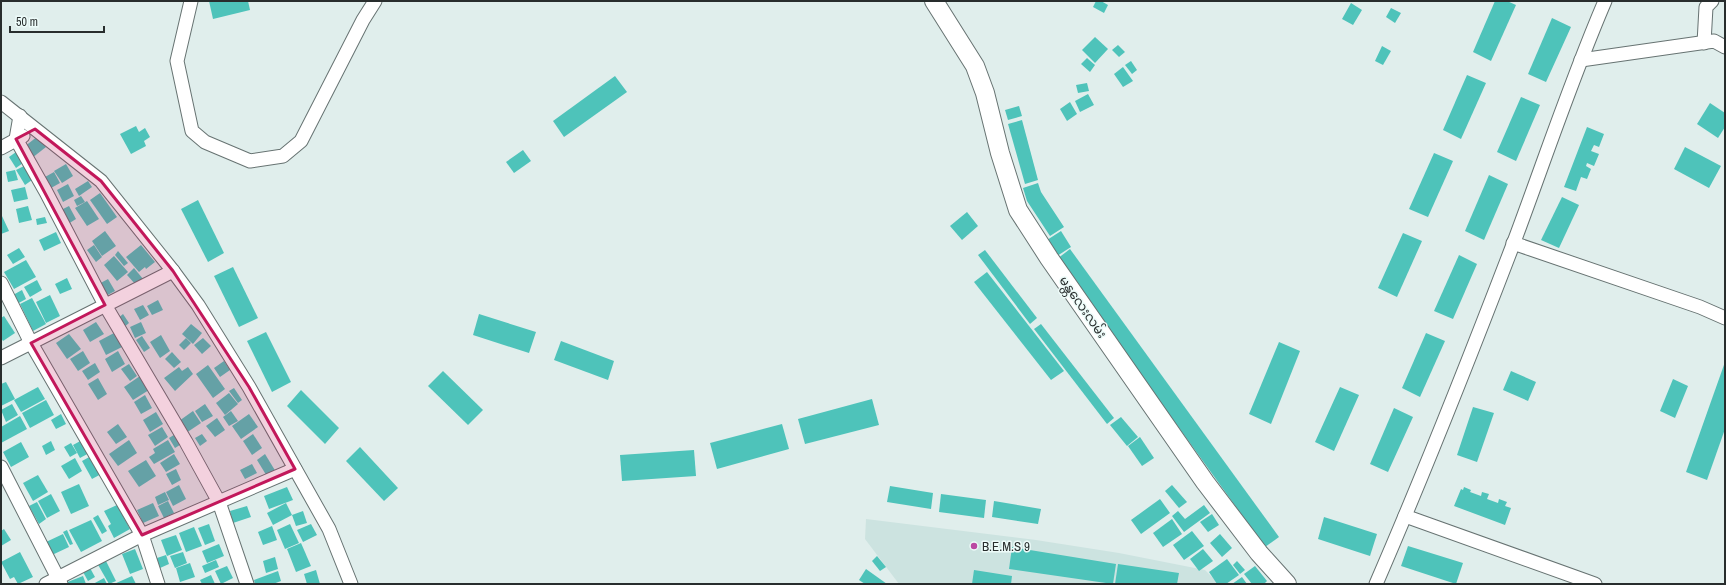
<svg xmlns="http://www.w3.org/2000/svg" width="1726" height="585" viewBox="0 0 1726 585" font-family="'Archivo Narrow','Noto Sans Myanmar',sans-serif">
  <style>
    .built { fill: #cce3e0 }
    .building { fill: #4ec3ba }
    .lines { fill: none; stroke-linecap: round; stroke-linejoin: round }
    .street-casing { stroke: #677372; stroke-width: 15 }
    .secondary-casing { stroke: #677372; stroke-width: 20 }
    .street { stroke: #fff; stroke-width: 13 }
    .secondary { stroke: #fff; stroke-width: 18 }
    .marked { fill: #c2185b; fill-opacity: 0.2; stroke: #c2185b; stroke-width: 3; stroke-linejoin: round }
    .poi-dot { fill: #bb48a3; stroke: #edfbf9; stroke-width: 1.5 }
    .labels { text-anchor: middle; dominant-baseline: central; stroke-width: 3; stroke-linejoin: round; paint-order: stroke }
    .street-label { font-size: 13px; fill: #282d2d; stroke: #edfbf9 }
    .poi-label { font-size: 13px; fill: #282d2d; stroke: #edfbf9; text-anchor: start }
  </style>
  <rect width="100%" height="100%" fill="#e0eeec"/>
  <path class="built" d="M866,519L1036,540L1119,553L1205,570L1219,584H899L865,539Z"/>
  <g class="building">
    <path d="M209,1H248L250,10L213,19Z"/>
    <path d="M1096,1H1101L1108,5L1104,13L1093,7Z"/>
    <path d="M1495,1H1507L1516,5L1491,61L1473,52Z"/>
    <path d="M1351,3L1362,10L1353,25L1342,19Z"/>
    <path d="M1391,8L1401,13L1395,23L1386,17Z"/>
    <path d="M1552,18L1571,27L1546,82L1528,74Z"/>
    <path d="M1095,37L1108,49L1095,63L1082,50Z"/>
    <path d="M1118,45L1125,52L1119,57L1112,50Z"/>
    <path d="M1382,46L1391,51L1383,65L1375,61Z"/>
    <path d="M1087,58L1095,65L1090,72L1081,64Z"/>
    <path d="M1131,61L1137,70L1132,74L1125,65Z"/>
    <path d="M1123,67L1133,81L1123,87L1114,74Z"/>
    <path d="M1467,75L1486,83L1461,139L1443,130Z"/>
    <path d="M615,76L627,92L564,137L553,121Z"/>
    <path d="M1087,83L1089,91L1078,93L1076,85Z"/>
    <path d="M1088,94L1094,105L1080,112L1075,101Z"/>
    <path d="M1521,97L1540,105L1516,161L1497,152Z"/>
    <path d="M1070,102L1077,114L1067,121L1060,109Z"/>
    <path d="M1710,103L1725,113V127L1718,138L1697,124Z"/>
    <path d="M1019,106L1022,116L1008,120L1005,110Z"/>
    <path d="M1022,120L1038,180L1025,184L1008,124Z"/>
    <path d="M136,126L139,132L145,128L150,137L144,141L146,146L131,154L120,134Z"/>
    <path d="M1587,127L1604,134L1599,147L1594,145L1591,151L1599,154L1594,166L1587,163L1586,166L1591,169L1587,179L1581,177L1576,191L1564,187Z"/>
    <path d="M38,136L46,147L32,158L24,147Z"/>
    <path d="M1685,147L1721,166L1709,188L1674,169Z"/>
    <path d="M523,150L531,161L514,173L506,162Z"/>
    <path d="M16,152L23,163L16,168L9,157Z"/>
    <path d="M1434,153L1453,161L1428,217L1409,209Z"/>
    <path d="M66,164L73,176L62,183L54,171Z"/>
    <path d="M24,166L32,180L25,185L16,170Z"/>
    <path d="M15,170L18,180L8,182L6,172Z"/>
    <path d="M54,172L60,183L51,188L45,177Z"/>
    <path d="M1489,175L1508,184L1484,240L1465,231Z"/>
    <path d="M88,181L92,187L79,196L75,189Z"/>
    <path d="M1038,183L1041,192L1064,227L1050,236L1027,201L1023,188Z"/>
    <path d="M68,184L74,196L63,202L57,190Z"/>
    <path d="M25,187L28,199L14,202L11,190Z"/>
    <path d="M100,193L117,217L107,224L90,200Z"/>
    <path d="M81,196L85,202L77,206L74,200Z"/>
    <path d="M1562,197L1579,205L1559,248L1541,240Z"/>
    <path d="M198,200L224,253L208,262L181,209Z"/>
    <path d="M87,201L99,219L87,226L75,208Z"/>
    <path d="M28,206L32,220L19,223L16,209Z"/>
    <path d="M69,206L76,219L68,224L61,210Z"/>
    <path d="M967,212L978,226L962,240L950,226Z"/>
    <path d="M2,216L9,231L1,234V217Z"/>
    <path d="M45,217L47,223L37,225L36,219Z"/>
    <path d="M105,231L116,246L102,256L92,241Z"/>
    <path d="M1061,231L1071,247L1057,256L1047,240Z"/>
    <path d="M56,232L61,243L44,251L39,240Z"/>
    <path d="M1403,233L1422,241L1397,297L1378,288Z"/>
    <path d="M94,245L102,257L96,262L87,250Z"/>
    <path d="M141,245L155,262L146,269L145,267L139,272L126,257Z"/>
    <path d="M19,248L25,257L13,264L7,255Z"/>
    <path d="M1070,249L1279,537L1265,547L1057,259Z"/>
    <path d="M985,250L1037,318L1030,324L978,255Z"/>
    <path d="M118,251L128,263L124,266L115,255Z"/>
    <path d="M1459,255L1477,264L1453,319L1434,311Z"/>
    <path d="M114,256L128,272L117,281L104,265Z"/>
    <path d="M26,260L36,277L14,289L4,272Z"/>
    <path d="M233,267L258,318L239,327L214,276Z"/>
    <path d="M134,268L143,279L136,285L127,275Z"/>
    <path d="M987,272L1064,371L1051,380L974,282Z"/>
    <path d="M67,278L72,289L60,294L55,284Z"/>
    <path d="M108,279L115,291L104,297L97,285Z"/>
    <path d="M37,280L42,290L30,297L24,287Z"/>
    <path d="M22,290L26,299L17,304L13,295Z"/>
    <path d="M50,295L60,316L46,323L36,302Z"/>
    <path d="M32,298L46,324L33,331L20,304Z"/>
    <path d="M158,300L163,310L152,315L147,306Z"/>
    <path d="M143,305L149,315L140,320L134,309Z"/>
    <path d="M123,314L129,323L123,328L117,319Z"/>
    <path d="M479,314L536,332L529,353L473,335Z"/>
    <path d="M4,316L15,333L3,341L1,338V318Z"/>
    <path d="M96,322L104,334L90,342L83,330Z"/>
    <path d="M141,322L146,333L135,338L130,327Z"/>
    <path d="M191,324L202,333L193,344L182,334Z"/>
    <path d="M1041,324L1114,418L1107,424L1034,329Z"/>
    <path d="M266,332L291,382L272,392L247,341Z"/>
    <path d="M114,333L122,347L106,355L99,341Z"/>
    <path d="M1426,333L1445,341L1420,397L1402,388Z"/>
    <path d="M69,334L81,349L67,359L56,343Z"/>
    <path d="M161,335L170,351L160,358L150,342Z"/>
    <path d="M142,336L150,348L144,352L136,340Z"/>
    <path d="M186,338L191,343L184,350L179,345Z"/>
    <path d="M203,338L211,346L202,354L194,345Z"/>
    <path d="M561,341L614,361L608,380L554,360Z"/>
    <path d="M1279,342L1300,351L1271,424L1249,414Z"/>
    <path d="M83,351L90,363L78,371L70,359Z"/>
    <path d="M118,351L125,364L112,372L105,359Z"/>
    <path d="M172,352L181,362L174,368L165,359Z"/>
    <path d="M224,361L230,370L220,377L214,368Z"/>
    <path d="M1725,362V429L1707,480L1686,472Z"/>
    <path d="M95,363L100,372L88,380L82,371Z"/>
    <path d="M129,364L137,376L130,381L121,369Z"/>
    <path d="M208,365L225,389L213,398L196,374Z"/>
    <path d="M179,367L182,371L188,367L193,374L175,391L164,378Z"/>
    <path d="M443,371L483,410L468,425L428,386Z"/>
    <path d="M1511,371L1536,382L1528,401L1503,390Z"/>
    <path d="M140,376L149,390L133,400L124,387Z"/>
    <path d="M98,378L107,394L98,400L88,384Z"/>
    <path d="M1673,379L1688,386L1675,418L1660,411Z"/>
    <path d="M6,382L15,399L1,406V384Z"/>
    <path d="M38,387L45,399L21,412L14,400Z"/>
    <path d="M1340,387L1359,395L1334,451L1315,442Z"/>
    <path d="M234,388L242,400L238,403L229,391Z"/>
    <path d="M301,390L339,428L325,444L287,406Z"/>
    <path d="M229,393L238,404L225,415L216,403Z"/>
    <path d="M145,395L152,408L141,414L134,402Z"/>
    <path d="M872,399L879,425L805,444L798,419Z"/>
    <path d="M46,400L54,415L30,428L22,413Z"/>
    <path d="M12,404L18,415L6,422L1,410Z"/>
    <path d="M205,404L213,416L202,422L195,411Z"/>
    <path d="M1473,407L1494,413L1477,462L1457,455Z"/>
    <path d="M1394,408L1413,417L1388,472L1370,464Z"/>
    <path d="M193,411L201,423L186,433L179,421Z"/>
    <path d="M231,411L238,421L229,426L223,417Z"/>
    <path d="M156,412L163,424L150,432L143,420Z"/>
    <path d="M61,414L66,424L56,429L51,420Z"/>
    <path d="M249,414L258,427L241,439L232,426Z"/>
    <path d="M20,416L27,429L1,443V427Z"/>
    <path d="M1121,417L1138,437L1127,446L1110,425Z"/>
    <path d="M217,418L225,430L215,437L206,426Z"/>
    <path d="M118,424L127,437L116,444L107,432Z"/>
    <path d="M782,424L789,449L717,469L710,443Z"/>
    <path d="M162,427L168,437L155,446L148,435Z"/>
    <path d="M177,433L183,443L175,448L169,438Z"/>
    <path d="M202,434L207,441L200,446L195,438Z"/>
    <path d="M253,434L262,448L252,455L243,441Z"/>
    <path d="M1140,437L1154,458L1142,466L1128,446Z"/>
    <path d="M84,439L91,452L80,458L73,445Z"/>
    <path d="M129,440L137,453L118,466L109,454Z"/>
    <path d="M168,440L175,452L154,464L149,457L155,453L153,449Z"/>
    <path d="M51,441L55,450L46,455L42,446Z"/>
    <path d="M21,442L29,457L11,467L3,452Z"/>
    <path d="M71,443L77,453L70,457L64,447Z"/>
    <path d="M360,447L398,488L384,501L346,461Z"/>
    <path d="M694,450L696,476L622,481L620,455Z"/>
    <path d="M174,454L180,464L166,472L160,463Z"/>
    <path d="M265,454L276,472L268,478L257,460Z"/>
    <path d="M93,455L103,473L92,479L82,461Z"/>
    <path d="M75,458L82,471L69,479L61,466Z"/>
    <path d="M146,460L156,476L139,487L128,471Z"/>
    <path d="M252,464L257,473L245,479L240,470Z"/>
    <path d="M176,469L181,480L172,485L166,474Z"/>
    <path d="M38,475L48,492L33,501L23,483Z"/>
    <path d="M79,484L89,506L71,514L61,492Z"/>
    <path d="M179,485L186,499L173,506L166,492Z"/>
    <path d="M1172,485L1187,502L1179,508L1165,491Z"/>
    <path d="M890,486L933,493L931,509L887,502Z"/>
    <path d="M287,487L293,500L269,509L264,496Z"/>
    <path d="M1464,487L1471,490L1470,492L1481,496L1482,492L1489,494L1487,499L1498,503L1499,499L1507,502L1505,506L1511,508L1505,525L1454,506L1461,489L1463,490Z"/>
    <path d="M165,492L169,500L158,505L155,497Z"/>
    <path d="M51,494L60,511L47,518L38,501Z"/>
    <path d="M941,494L986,500L984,518L939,512Z"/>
    <path d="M1160,499L1170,513L1141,534L1131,520Z"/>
    <path d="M168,501L174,513L164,518L158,506Z"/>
    <path d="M994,501L1041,509L1038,524L992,517Z"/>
    <path d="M37,502L46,519L39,524L29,506Z"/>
    <path d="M153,503L159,516L143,523L137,510Z"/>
    <path d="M286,503L292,515L273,525L267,513Z"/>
    <path d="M117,505L130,529L114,538L108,526L111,524L104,511Z"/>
    <path d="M1204,505L1210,513L1184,532L1172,516L1178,511L1185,519Z"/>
    <path d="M247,506L251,517L233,523L230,511Z"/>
    <path d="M303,511L307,523L296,526L292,515Z"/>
    <path d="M1212,514L1219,525L1208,532L1200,522Z"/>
    <path d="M98,515L107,531L102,534L93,518Z"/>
    <path d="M1324,517L1377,534L1370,556L1318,539Z"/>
    <path d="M1172,519L1182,534L1163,547L1153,533Z"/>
    <path d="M91,520L102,541L81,552L69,530Z"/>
    <path d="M209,524L215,541L205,545L198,528Z"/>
    <path d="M290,524L299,543L285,549L277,530Z"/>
    <path d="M311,524L317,535L303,542L297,530Z"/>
    <path d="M272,526L277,540L263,545L258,532Z"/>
    <path d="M194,527L202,546L186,552L179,533Z"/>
    <path d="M4,529L11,540L1,546V531Z"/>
    <path d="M67,530L73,544L70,545L63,532Z"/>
    <path d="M1192,531L1204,546L1184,560L1173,545Z"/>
    <path d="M63,534L69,547L52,555L46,542Z"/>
    <path d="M1220,534L1232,548L1222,557L1210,543Z"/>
    <path d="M176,535L182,550L167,556L161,540Z"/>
    <path d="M301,543L311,566L296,572L287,549Z"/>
    <path d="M219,544L224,556L207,563L202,551Z"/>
    <path d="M1408,546L1463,563L1456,584L1401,566Z"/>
    <path d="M1012,547L1116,564L1113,584L1009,569Z"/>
    <path d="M135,549L143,569L130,574L122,554Z"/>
    <path d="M1203,549L1213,561L1199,571L1190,559Z"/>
    <path d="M20,552L33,577L18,584L14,577L10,579L1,562Z"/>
    <path d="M183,552L187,563L175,568L170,556Z"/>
    <path d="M166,555L169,564L160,568L157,558Z"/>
    <path d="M877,556L886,567L880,571L872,561Z"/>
    <path d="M275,557L278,569L266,573L263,561Z"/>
    <path d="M105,559L116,581L109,584L97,563Z"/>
    <path d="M1227,559L1239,575L1226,584H1217L1209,572Z"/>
    <path d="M216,560L219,567L205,573L202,566Z"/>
    <path d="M1237,561L1245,570L1240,574L1233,565Z"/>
    <path d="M190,563L195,577L180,582L176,568Z"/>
    <path d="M1118,564L1179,573L1177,584H1115Z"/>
    <path d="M227,566L233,578L221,584L215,571Z"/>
    <path d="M1255,566L1267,581L1264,584H1252L1244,574Z"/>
    <path d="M90,568L95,577L88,581L83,572Z"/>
    <path d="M866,569L887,584H865L859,580Z"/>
    <path d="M316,570L320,584H307L304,574Z"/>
    <path d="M974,570L1012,576L1011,584H972Z"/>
    <path d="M278,571L281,581L273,584H255L254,580Z"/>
    <path d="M211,575L215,584H202L200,580Z"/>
    <path d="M83,576L86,584H66L65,583Z"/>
    <path d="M132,576L136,584H114Z"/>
    <path d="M1242,577L1247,584H1232Z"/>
    <path d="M104,578L107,584H93Z"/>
  </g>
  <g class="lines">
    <g class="street-casing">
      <g id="street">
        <path d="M191,1L177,61L192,131L205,142L250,161L283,156L301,141L363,20L375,1"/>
        <path d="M1704,43L1706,7L1712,1"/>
        <path d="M1581,60L1714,41L1725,47"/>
        <path d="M1,102L101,181L173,271L198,305L249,387L329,529L351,584"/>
        <path d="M20,116L16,139L46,192L105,305L186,442L219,502L247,584"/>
        <path d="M1,148L23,136"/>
        <path d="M1513,243L1700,307L1725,318"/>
        <path d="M1,283L31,343L142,535L158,584"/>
        <path d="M1,358L173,271"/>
        <path d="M1,467L61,584"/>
        <path d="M1405,516L1595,584"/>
        <path d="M46,584L142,535L295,469"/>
        <path d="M1376,584C1425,471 1470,357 1514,242C1544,162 1571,80 1605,1"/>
      </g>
    </g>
    <g class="secondary-casing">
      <path id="secondary" d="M934,1L975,66L985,93L1000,153L1018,210L1049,258L1205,482L1259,553L1287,584"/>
    </g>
    <use href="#street" class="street"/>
    <use href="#secondary" class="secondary"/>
  </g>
  <path class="marked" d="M35,129L101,181L173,271L249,387L295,469L142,535L31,343L105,305L16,139Z"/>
  <circle class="poi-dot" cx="974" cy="546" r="4"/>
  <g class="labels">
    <g class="street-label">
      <text transform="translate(1083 307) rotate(55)">မန္တလေးလမ်း</text>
    </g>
    <g class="poi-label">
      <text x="982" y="546">B.E.M.S 9</text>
    </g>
  </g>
  <rect width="1726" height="585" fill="none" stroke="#282d2d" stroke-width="4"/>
  <path d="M10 26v6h94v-6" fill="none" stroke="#282d2d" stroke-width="2"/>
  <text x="16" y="26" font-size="12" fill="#282d2d" stroke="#edfbf9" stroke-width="3" paint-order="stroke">50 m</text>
</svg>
